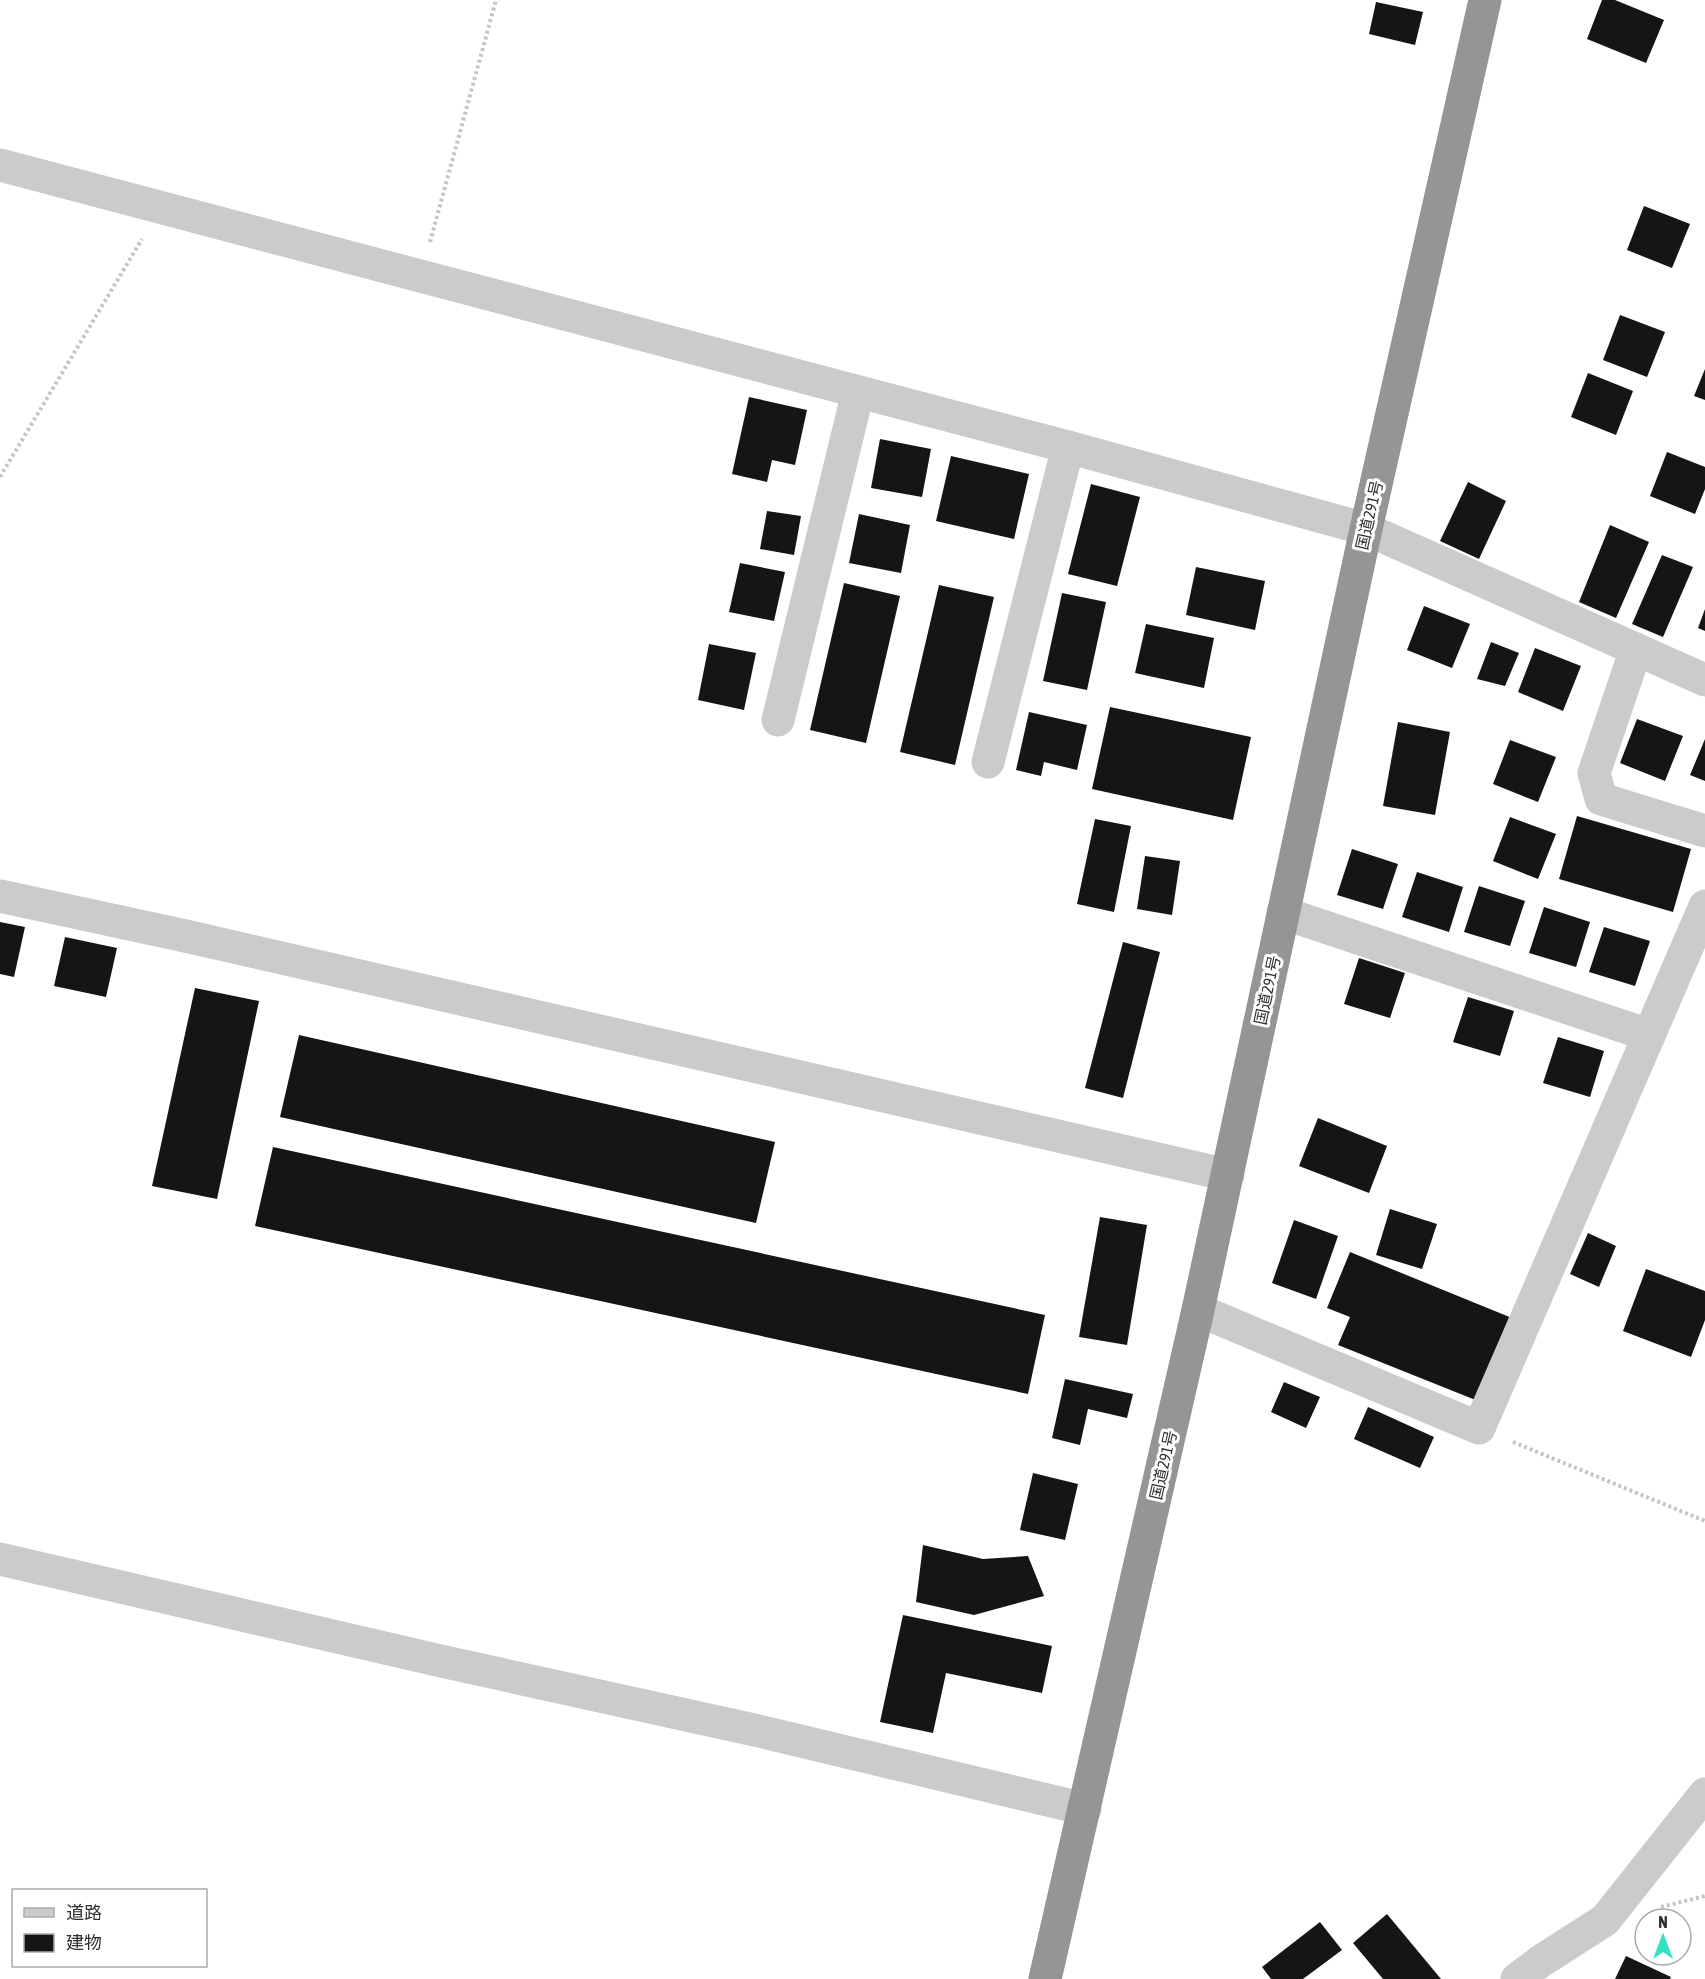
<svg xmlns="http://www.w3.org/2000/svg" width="1705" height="1979" viewBox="0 0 1705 1979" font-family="'Asap Condensed','Noto Sans JP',sans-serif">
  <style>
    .building { fill: #151515 }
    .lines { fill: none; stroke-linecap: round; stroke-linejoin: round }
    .path { stroke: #c5c5c5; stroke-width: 4; stroke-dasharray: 3 3; stroke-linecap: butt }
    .street { stroke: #cbcbcb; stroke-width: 33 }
    .highway { stroke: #959595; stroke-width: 33 }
    .labels { text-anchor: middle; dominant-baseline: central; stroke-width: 6; stroke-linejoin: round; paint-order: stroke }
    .street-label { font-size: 16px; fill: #2e2e2e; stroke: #fff }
  </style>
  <rect width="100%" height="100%" fill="#fff"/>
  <g class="building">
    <path d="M1602,0H1615L1664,20L1646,63L1587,39Z"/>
    <path d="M1376,2L1423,12L1415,45L1369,34Z"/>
    <path d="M1644,206L1690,224L1672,268L1627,250Z"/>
    <path d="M1620,315L1665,332L1647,377L1603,360Z"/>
    <path d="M1705,369V400L1694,396Z"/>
    <path d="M1588,373L1633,391L1616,435L1571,417Z"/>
    <path d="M749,397L807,410L795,465L772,460L767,482L732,474Z"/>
    <path d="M880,439L931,449L922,497L871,488Z"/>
    <path d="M1667,452L1705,467V489L1695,514L1650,496Z"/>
    <path d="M951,456L1029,474L1014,539L936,521Z"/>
    <path d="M1468,482L1506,501L1479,559L1440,541Z"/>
    <path d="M1091,484L1140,497L1117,586L1068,574Z"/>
    <path d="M767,511L801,516L794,555L760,549Z"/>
    <path d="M859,514L910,525L901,573L849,563Z"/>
    <path d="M1610,525L1649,542L1616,618L1579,602Z"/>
    <path d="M1662,555L1693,567L1663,637L1632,624Z"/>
    <path d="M740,563L785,572L774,621L729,612Z"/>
    <path d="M1196,567L1265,581L1255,630L1186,615Z"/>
    <path d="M844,583L900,596L866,743L810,730Z"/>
    <path d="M939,585L994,597L955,765L900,752Z"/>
    <path d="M1062,593L1106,602L1087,690L1043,681Z"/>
    <path d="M1424,606L1470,624L1452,668L1407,650Z"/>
    <path d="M1705,609V631L1698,628Z"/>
    <path d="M1146,624L1214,638L1204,688L1135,673Z"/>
    <path d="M1491,642L1519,653L1505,686L1477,679Z"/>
    <path d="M709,644L756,653L744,710L698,700Z"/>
    <path d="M1535,648L1581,666L1563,711L1518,692Z"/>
    <path d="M1110,707L1251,737L1233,820L1092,789Z"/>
    <path d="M1029,712L1087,725L1077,770L1044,762L1041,776L1016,770Z"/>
    <path d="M1637,719L1683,736L1665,781L1620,763Z"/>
    <path d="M1398,722L1450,732L1435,815L1383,806Z"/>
    <path d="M1705,739V781L1690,775Z"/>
    <path d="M1510,740L1556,757L1538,802L1493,784Z"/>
    <path d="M1577,816L1691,849L1673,912L1559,879Z"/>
    <path d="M1510,817L1556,834L1538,879L1493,861Z"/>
    <path d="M1095,819L1131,826L1114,912L1077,904Z"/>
    <path d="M1352,849L1398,864L1383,909L1337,895Z"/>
    <path d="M1145,856L1180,861L1172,915L1137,909Z"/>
    <path d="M1417,872L1463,887L1449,932L1402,917Z"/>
    <path d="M1479,886L1525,901L1510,946L1464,932Z"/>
    <path d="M1544,907L1590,922L1576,967L1529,953Z"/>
    <path d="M0,922L25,927L14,977L0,974Z"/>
    <path d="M1604,927L1650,941L1635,986L1589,972Z"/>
    <path d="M65,937L117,948L106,997L54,986Z"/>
    <path d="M1123,942L1160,952L1123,1098L1085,1088Z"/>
    <path d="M1359,958L1405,973L1390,1018L1344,1004Z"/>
    <path d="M195,988L259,1001L217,1199L152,1186Z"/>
    <path d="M1468,997L1514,1011L1500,1056L1453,1042Z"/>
    <path d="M299,1035L775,1142L756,1223L280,1117Z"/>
    <path d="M1558,1037L1604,1051L1590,1097L1543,1083Z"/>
    <path d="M1318,1118L1387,1146L1369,1193L1299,1166Z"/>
    <path d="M273,1147L1045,1315L1028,1394L255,1226Z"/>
    <path d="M1390,1209L1437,1224L1422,1269L1376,1255Z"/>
    <path d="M1100,1217L1147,1225L1127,1345L1079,1337Z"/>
    <path d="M1294,1220L1338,1236L1316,1299L1272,1283Z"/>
    <path d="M1588,1233L1616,1246L1599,1287L1570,1274Z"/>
    <path d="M1350,1252L1512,1318L1478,1401L1338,1345L1350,1317L1327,1308Z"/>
    <path d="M1646,1269L1705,1291V1320L1691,1357L1623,1331Z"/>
    <path d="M1065,1379L1133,1394L1127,1418L1088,1409L1080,1445L1052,1438Z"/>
    <path d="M1284,1382L1320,1397L1306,1428L1271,1412Z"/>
    <path d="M1368,1407L1434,1437L1420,1468L1354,1439Z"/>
    <path d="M1033,1473L1078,1484L1065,1540L1020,1530Z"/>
    <path d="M923,1545L983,1559L1028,1556L1044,1596L974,1615L916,1602Z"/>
    <path d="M903,1615L1052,1646L1042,1693L946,1673L933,1733L880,1722Z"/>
    <path d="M1387,1914L1441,1979H1383L1353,1943Z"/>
    <path d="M1320,1922L1342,1950L1303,1979H1271L1262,1967Z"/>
    <path d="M1626,1956L1671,1977L1670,1979H1615Z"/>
  </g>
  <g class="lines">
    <g class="path">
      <path d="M430,242L496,0"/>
      <path d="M0,477L142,239"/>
      <path d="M1513,1442L1705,1521"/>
      <path d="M1661,1907L1705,1896"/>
    </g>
    <g class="street">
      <path d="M0,165L1068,447L1366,529L1705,680"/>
      <path d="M1636,649L1594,773L1601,799L1705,831"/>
      <path d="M778,720L858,392"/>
      <path d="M988,762L1068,447"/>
      <path d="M0,896L190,937L1228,1175"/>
      <path d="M1283,913L1649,1035"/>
      <path d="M1198,1310L1479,1428L1705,906"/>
      <path d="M0,1559L441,1661L763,1732L1085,1809"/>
      <path d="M1517,1979L1541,1961L1605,1920L1705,1794"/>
    </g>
    <path class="highway" d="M1045,1979L1198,1310L1366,529L1485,0"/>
  </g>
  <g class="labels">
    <g class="street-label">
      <text transform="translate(1369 515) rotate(-77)">国道291号</text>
      <text transform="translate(1267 990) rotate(-78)">国道291号</text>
      <text transform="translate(1163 1465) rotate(-77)">国道291号</text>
    </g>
  </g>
  <rect x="12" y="1889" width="195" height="78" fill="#ffffff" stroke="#ababab" stroke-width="1.5"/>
  <rect x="24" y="1908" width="30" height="9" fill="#cbcbcb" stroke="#ababab" stroke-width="1.5"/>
  <text x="66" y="1919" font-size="18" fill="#2e2e2e">道路</text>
  <rect x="24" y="1934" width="30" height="18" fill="#151515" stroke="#ababab" stroke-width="1.5"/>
  <text x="66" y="1949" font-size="18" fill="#2e2e2e">建物</text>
  <g transform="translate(1663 1937)"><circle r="28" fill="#ffffff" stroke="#ababab" stroke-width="1.5"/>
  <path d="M0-4.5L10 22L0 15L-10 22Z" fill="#33e2bf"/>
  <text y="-9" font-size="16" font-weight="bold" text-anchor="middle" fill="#2e2e2e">N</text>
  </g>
</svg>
